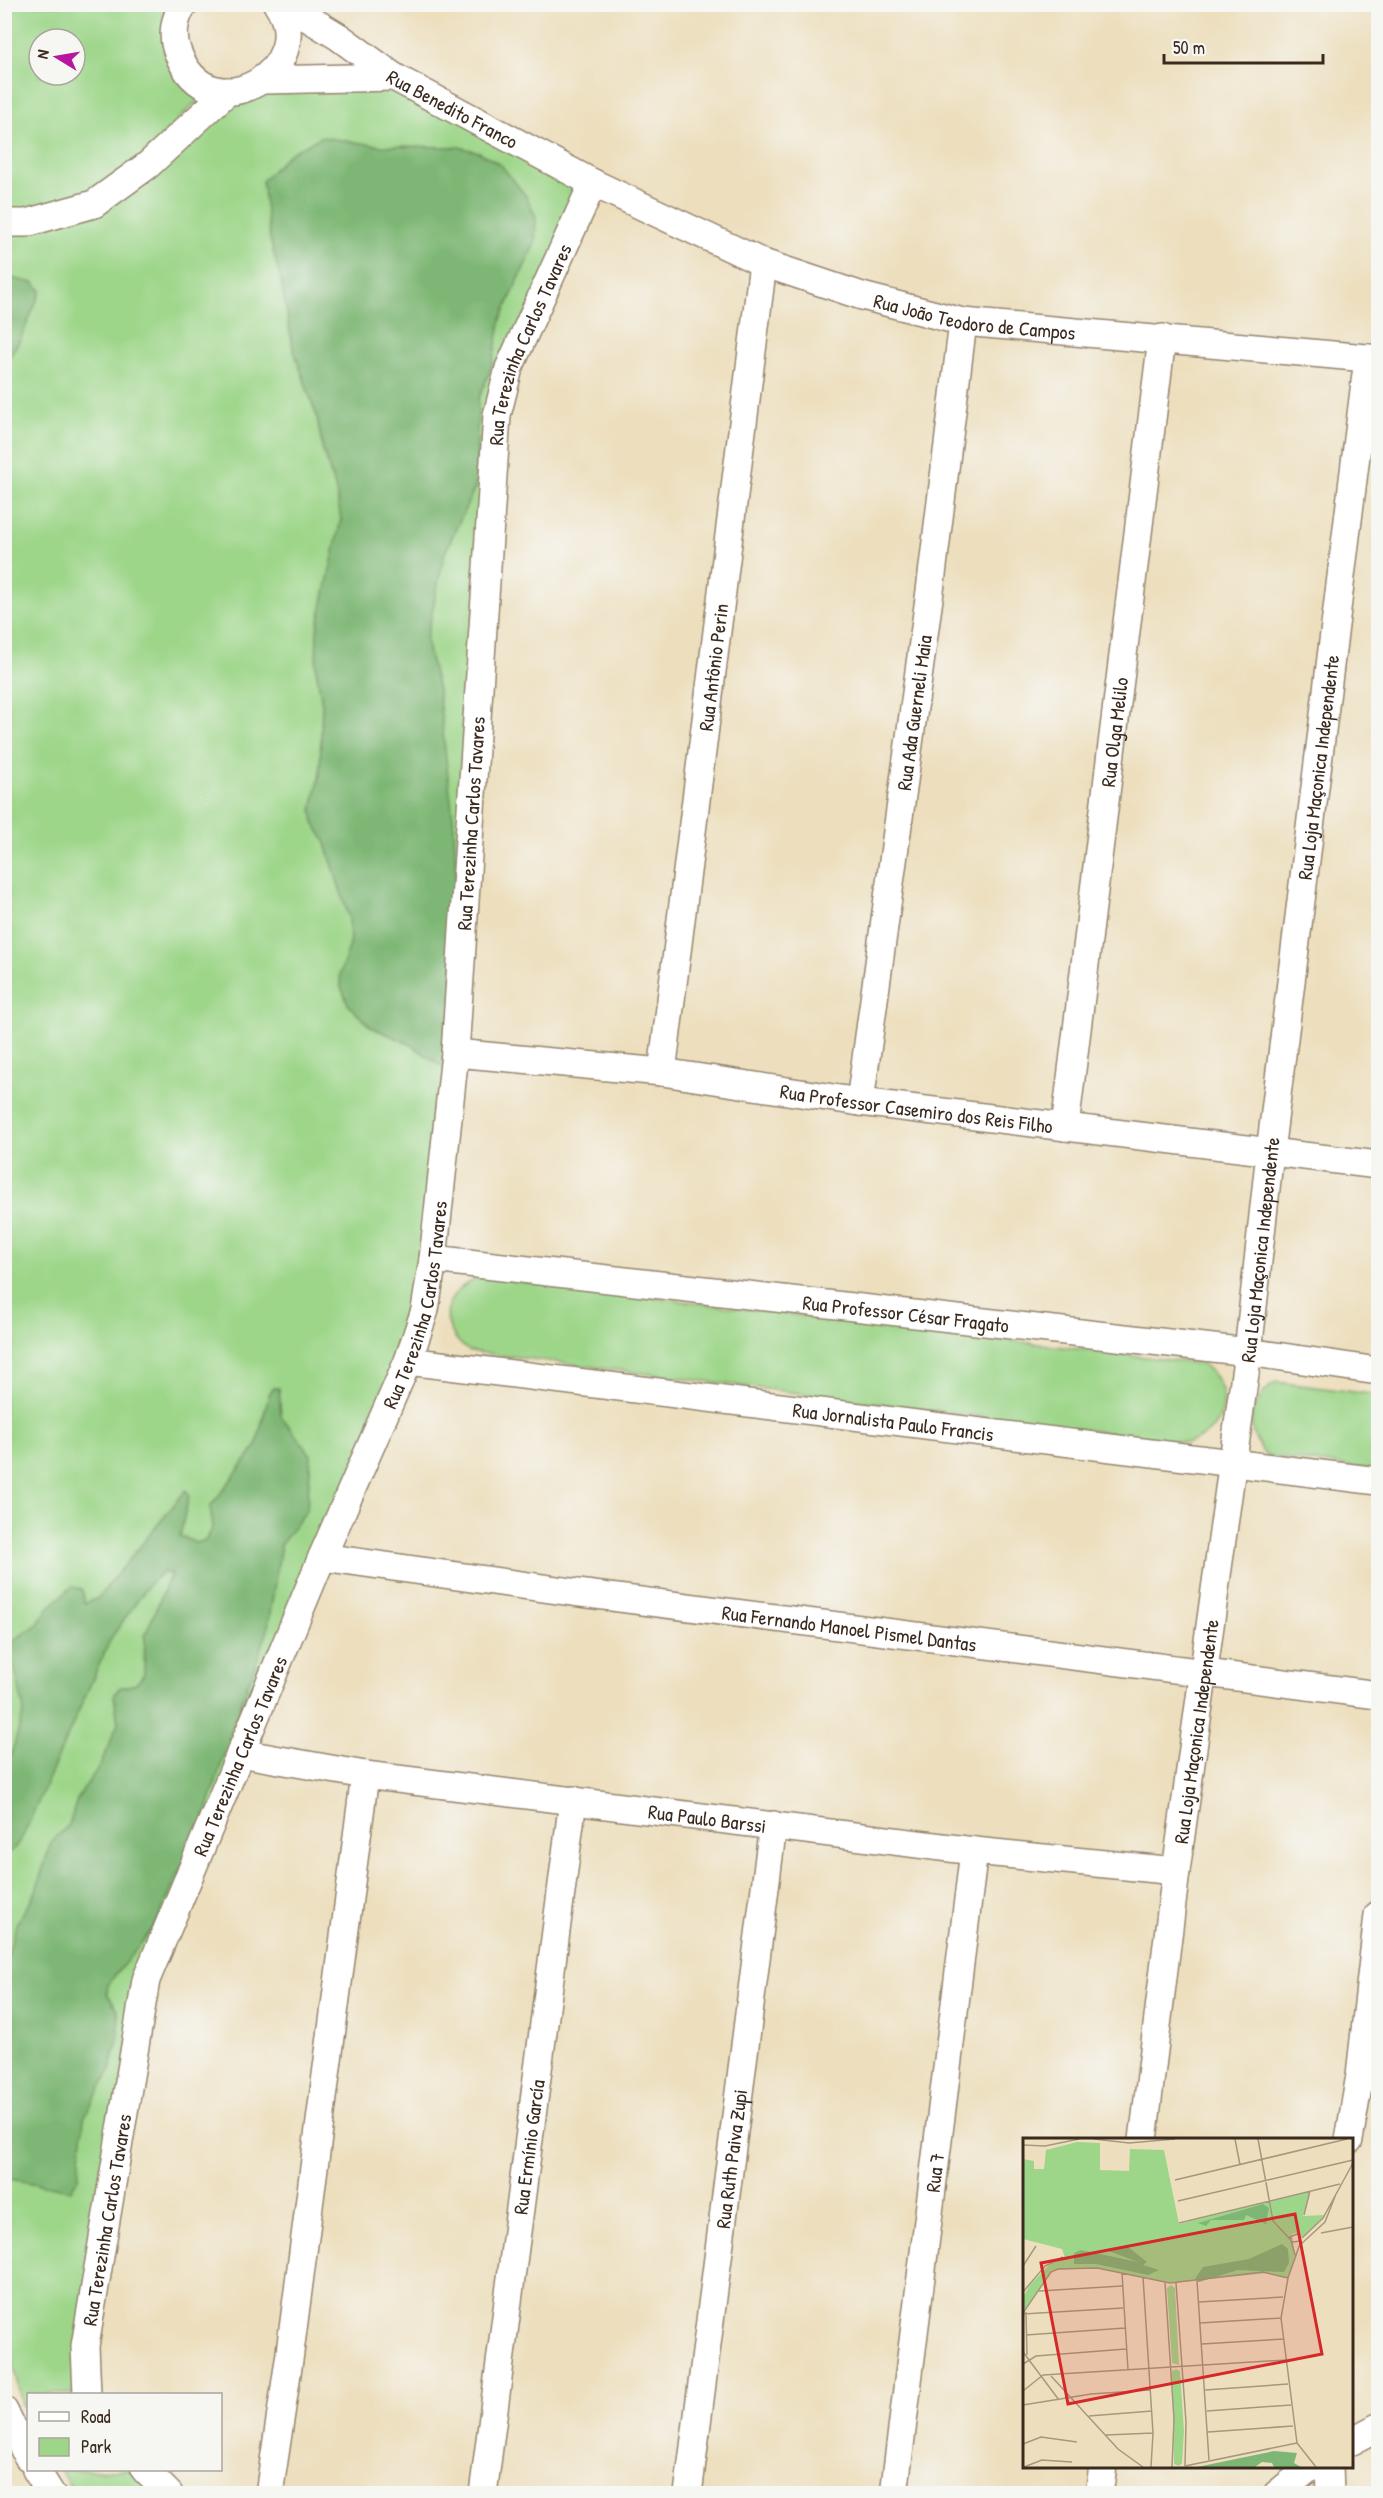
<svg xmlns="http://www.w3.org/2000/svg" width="1383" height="2498" viewBox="0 0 1383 2498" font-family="'Patrick Hand',sans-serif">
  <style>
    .green { fill: #9dd689; stroke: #6c8054; stroke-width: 1.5; fill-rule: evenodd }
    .forest { fill: #7eb775; stroke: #5c704a; stroke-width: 1.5 }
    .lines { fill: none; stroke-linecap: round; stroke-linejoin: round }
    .minor-casing { stroke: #94846e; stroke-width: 30 }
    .minor { stroke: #fff; stroke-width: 27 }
    .labels { text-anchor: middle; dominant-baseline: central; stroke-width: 5; stroke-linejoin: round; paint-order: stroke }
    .street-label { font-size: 20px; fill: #3b2a1e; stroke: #f6f6f2 }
    .inset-road { fill: none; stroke: #a6977e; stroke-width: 1.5 }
    .view { fill: #d62828; fill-opacity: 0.15; stroke: #d62828; stroke-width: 3 }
    .inset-edge { fill: none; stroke: #3b2a1e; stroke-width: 3 }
  </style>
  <rect width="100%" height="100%" fill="#f6f6f2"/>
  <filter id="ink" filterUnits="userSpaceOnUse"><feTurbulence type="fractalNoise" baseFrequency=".0167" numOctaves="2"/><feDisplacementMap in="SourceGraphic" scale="12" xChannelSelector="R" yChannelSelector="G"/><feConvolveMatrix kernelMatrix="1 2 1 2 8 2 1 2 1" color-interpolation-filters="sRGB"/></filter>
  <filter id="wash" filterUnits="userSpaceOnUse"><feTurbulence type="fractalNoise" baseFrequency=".008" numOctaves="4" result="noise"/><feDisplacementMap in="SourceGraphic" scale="24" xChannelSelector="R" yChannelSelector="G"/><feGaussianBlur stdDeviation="1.35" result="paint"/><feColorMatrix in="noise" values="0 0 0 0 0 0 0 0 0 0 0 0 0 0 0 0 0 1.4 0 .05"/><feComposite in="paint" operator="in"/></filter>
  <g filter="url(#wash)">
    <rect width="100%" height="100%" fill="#eddfbe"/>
    <g class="green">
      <path d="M4,5H184L175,28L210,88L98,200L228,91L394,77L593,183L509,368L425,1310L146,1980L87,2394H28V2415L21,2402L4,2315ZM39,39H75V75H39Z"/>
      <path d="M483,1277L1203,1364C1236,1390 1228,1430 1188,1443L469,1351C435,1327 442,1288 483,1277Z"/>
      <path d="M1276,1382L1378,1395V1470L1266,1456C1244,1429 1247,1403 1276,1382Z"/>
      <path d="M60,2470H145L169,2493H74Z"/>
    </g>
    <g class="forest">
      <path d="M321,137L381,146L459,147L479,152L501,165L526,196L536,217L535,243L501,319L492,365L478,401L476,485L444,555L426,641L438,690L454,827L457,906L458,1070L440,1065L410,1044L371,1027L349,1006L341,987L340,973L350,945L349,918L325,841L314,823L312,810L320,773L321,735L322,703L316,669L317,630L341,519L335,486L323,451L317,417L293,348L281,281L270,239L262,181L290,153Z"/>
      <path d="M5,277L34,283L41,291L20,340L5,364Z"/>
      <path d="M273,1388H279L281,1416L311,1455L307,1510L281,1544L267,1633L233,1725L204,1821L154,1927L108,1984L107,1993L118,2010L119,2036L110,2071L84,2118L78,2178L71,2190L5,2178L4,1969L17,1922L35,1894L51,1842L69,1825L78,1797L101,1764L118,1723L114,1696L119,1688L136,1684L144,1674L145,1635L171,1574L163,1572L150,1583L111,1638L23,1836L13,1850L5,1855V1776L24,1711L14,1664L5,1655V1646L38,1624L48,1608L72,1587L82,1589L85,1604L98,1598L186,1490L189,1495L180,1536L196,1543L206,1540L213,1527L210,1507L256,1447L269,1394Z"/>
    </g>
  </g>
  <g filter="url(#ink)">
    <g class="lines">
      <g class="minor-casing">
        <g id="minor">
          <path d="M184,4C174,18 171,37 178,53C210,136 321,67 277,4"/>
          <path id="s1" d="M285,4L339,37L394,77L593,183L763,263L862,296L963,322L1378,359"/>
          <path d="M265,80L394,77"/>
          <path d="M4,223H26L94,204L148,165L228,91"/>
          <path id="s2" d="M455,1053L662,1072L860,1102L1378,1165"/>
          <path id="s3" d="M662,1072L763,263"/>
          <path id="s4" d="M860,1102L930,591L963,322"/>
          <path id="s5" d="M1065,1127L1162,338"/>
          <path id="s6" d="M433,1259L1248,1352L1378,1371"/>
          <path id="s7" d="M408,1361L1378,1481"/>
          <path id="s8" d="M322,1557L579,1593L1378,1695"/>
          <path id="s9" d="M240,1753L365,1775L974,1851L1176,1871"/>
          <path id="s10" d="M1143,2140L1176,1871L1248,1352L1270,1152L1368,358"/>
          <path d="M1349,2140L1360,2075L1378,1915"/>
          <path id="s11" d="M87,2394L85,2346L146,1980L322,1557L408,1361L425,1310L433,1259L455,1053L497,415L509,368L593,183"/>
          <path d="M4,2411L28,2457"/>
          <path d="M1352,2441L1378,2427"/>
          <path d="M1329,2466L1330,2494"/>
          <path d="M36,2470L51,2494"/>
          <path d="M145,2470L169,2494"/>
          <path d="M269,2494L289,2360L365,1775"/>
          <path id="s12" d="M483,2494L573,1800"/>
          <path id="s13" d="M688,2494L773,1825"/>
          <path id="s14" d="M894,2494L974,1851"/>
          <path d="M1099,2494L1103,2466"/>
          <path d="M1277,2494L1312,2466"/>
        </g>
      </g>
      <use href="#minor" class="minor"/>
    </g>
  </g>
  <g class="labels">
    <g class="street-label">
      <text stroke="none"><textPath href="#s1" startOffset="198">Rua Benedito Franco</textPath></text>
      <text stroke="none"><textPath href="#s1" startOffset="764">Rua João Teodoro de Campos</textPath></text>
      <text stroke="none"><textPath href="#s11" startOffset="2120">Rua Terezinha Carlos Tavares</textPath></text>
      <text stroke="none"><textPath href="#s3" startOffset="408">Rua Antônio Perin</textPath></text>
      <text stroke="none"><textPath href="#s4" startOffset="393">Rua Ada Guerneli Maia</textPath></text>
      <text stroke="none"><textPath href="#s5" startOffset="398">Rua Olga Melilo</textPath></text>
      <text stroke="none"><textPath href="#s10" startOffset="1384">Rua Loja Maçonica Independente</textPath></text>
      <text stroke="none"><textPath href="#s11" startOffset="1634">Rua Terezinha Carlos Tavares</textPath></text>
      <text stroke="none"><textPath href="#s2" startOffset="465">Rua Professor Casemiro dos Reis Filho</textPath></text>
      <text stroke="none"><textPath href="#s10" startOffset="898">Rua Loja Maçonica Independente</textPath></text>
      <text stroke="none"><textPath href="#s11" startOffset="1148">Rua Terezinha Carlos Tavares</textPath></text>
      <text stroke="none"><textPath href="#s6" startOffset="476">Rua Professor César Fragato</textPath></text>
      <text stroke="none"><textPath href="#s7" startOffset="489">Rua Jornalista Paulo Francis</textPath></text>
      <text stroke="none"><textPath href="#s8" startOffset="532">Rua Fernando Manoel Pismel Dantas</textPath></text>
      <text stroke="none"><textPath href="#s10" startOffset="412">Rua Loja Maçonica Independente</textPath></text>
      <text stroke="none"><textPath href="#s11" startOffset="662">Rua Terezinha Carlos Tavares</textPath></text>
      <text stroke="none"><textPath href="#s9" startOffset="472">Rua Paulo Barssi</textPath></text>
      <text stroke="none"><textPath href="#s12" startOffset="350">Rua Ermínio García</textPath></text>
      <text stroke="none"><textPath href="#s13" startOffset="338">Rua Ruth Paiva Zupi</textPath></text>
      <text stroke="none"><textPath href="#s14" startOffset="324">Rua 7</textPath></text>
      <text stroke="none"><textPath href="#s11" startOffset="176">Rua Terezinha Carlos Tavares</textPath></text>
    </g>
  </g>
  <g transform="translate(1023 2138)">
    <rect width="330" height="330" fill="#eddfbe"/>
    <path d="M54,4L77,5V32L106,33L107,11L141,12L156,86L287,53L280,78L302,77L279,100L275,94L269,96L272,117L265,140L245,135L147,145L74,130L30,132L0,175V159L7,147L28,125L42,120L39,111L0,101V21L11,23V31H21L23,12ZM148,147L152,150L156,227L149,225L144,150ZM153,231L157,233L161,293L159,325L156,328L151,326L149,233Z" fill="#9dd689"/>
    <path d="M240,66L246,70L243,86L223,77L221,82H188L183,88L175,85ZM259,106L265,111L266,125L261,134L215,132L176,144L172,141L180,129L226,121ZM104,108L124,124L120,127L136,132L125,137L73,126H51V115L58,112L115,124L83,112ZM251,313L274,315L271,325L278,329H251L249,325L239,324L232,329H174Z" fill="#7eb775"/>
    <path class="inset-road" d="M71,1L106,5L152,1M212,1L217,27M235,1L250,83L267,101M0,7L22,8L56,1M152,42L324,1M155,63L330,22M281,77L287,53M156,85L317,46M298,95L330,89M279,100L300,80L330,25M269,104L278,103L276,95L267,99L272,117M277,107L302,84L313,56M0,128L13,108M99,135L105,232M120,139L130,295L128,329M174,143L186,322M142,144L151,281L149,329M153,145L163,284L162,328M16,153L99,148M0,154L22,128L40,119M176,164L260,159M3,174L4,217M0,175L28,134L35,131L74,130L147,145L240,134L265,140M0,176L100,170M177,185L258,180M3,197L102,190M179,206L261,201M0,214L36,262M0,226L13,218L103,211M20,237L263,222M28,238L95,311L120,329M182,252L265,246M0,253L20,237M0,267L68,256L127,252M184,273L268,267M66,278L129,273M185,294L270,288M83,297L130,295M274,305L258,180L265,140L278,103M274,305L293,329M0,306L18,299L54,304M162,328L274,305M1,329L19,322L49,324"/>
    <path class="view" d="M272,76L299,216L45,266L18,125Z"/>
    <rect width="330" height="330" class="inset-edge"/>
  </g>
  <rect width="1383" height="2498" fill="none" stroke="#f6f6f2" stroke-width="24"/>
  <rect x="27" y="2393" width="195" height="78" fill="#f6f6f2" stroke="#aba49d" stroke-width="1.5"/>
  <rect x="39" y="2412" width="30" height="9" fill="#ffffff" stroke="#aba49d" stroke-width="1.5"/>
  <text x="81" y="2423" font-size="18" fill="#3b2a1e">Road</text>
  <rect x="39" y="2438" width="30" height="18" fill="#9dd689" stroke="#aba49d" stroke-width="1.5"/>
  <text x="81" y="2453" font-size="18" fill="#3b2a1e">Park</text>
  <g transform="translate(57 57) rotate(281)"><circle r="28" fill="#f6f6f2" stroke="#aba49d" stroke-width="1.5"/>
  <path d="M0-4.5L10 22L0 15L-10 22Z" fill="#b5179e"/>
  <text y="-9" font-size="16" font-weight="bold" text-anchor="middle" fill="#3b2a1e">N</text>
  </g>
  <path d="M1164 54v9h159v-9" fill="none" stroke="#3b2a1e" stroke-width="3"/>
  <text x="1173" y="54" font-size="18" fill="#3b2a1e" stroke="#f6f6f2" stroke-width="4.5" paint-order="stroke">50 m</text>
</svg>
